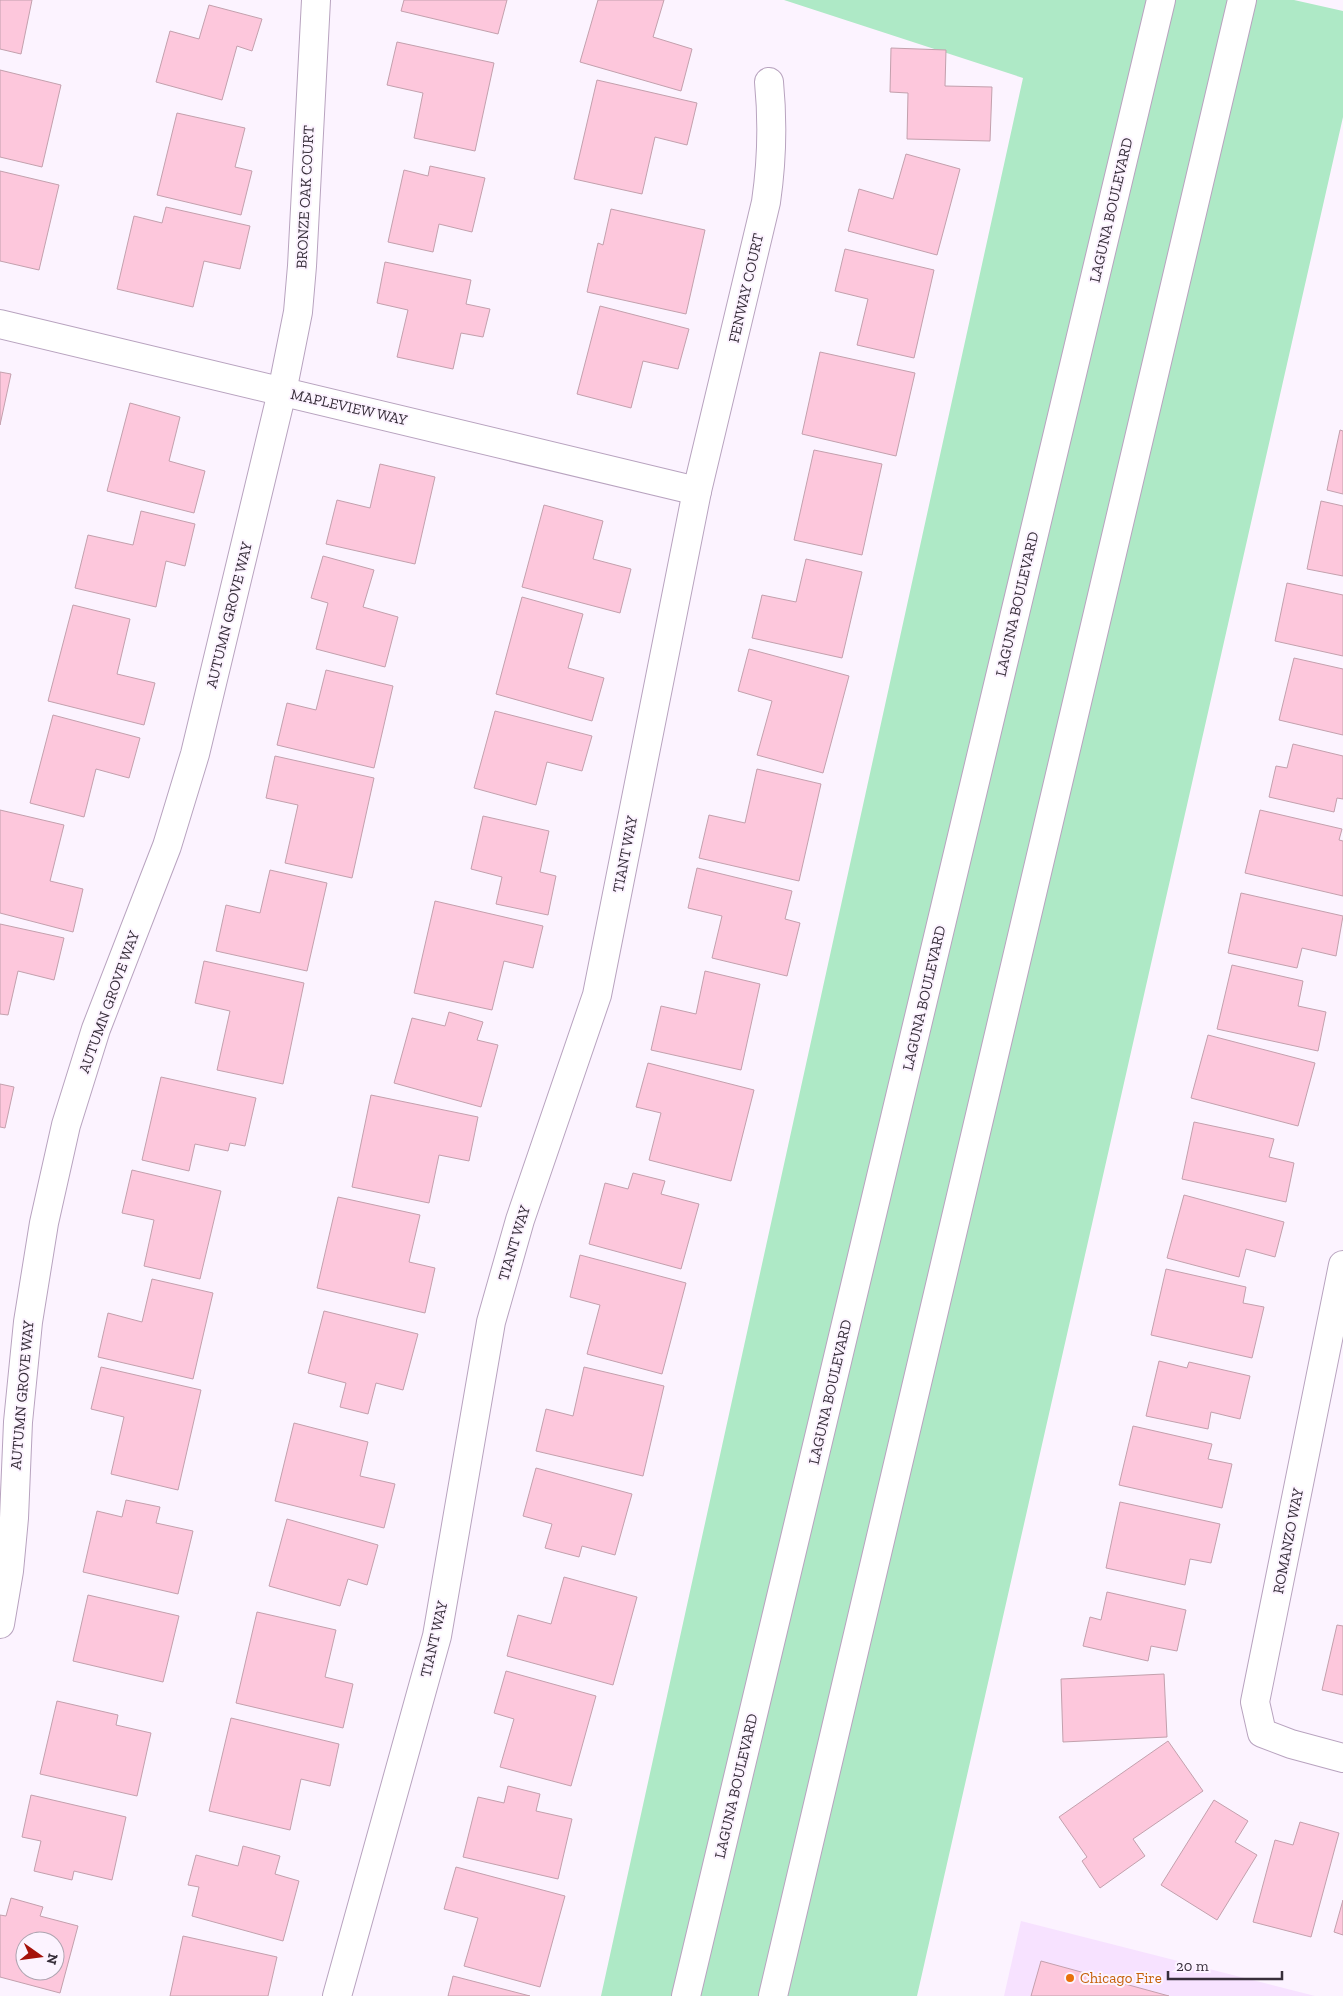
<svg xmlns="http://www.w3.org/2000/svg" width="1343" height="1996" viewBox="0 0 1343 1996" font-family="'Zilla Slab',serif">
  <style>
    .built { fill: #f7e2ff }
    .green { fill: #aee9c6 }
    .building { fill: #fdc7dc; stroke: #c3a0ad; fill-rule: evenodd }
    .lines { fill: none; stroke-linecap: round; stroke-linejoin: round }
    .street-casing { stroke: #b8a3bf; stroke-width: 30 }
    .primary-casing { stroke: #b8a3bf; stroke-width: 30 }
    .street { stroke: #fff; stroke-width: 28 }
    .primary { stroke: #fff; stroke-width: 28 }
    .food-dot { fill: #e8710a; stroke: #fcf3ff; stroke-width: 2 }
    .labels { text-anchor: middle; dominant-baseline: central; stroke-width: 4; stroke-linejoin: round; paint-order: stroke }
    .street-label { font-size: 15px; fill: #372e3a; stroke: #fcf3ff }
    .food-label { font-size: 15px; fill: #c56008; stroke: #fcf3ff; text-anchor: start }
  </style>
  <rect width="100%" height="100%" fill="#fcf3ff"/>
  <path class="built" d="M1021,1921L1315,1996H1004Z"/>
  <path class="green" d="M784,0H1294L1343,11V117L917,1996H601L1023,78Z"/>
  <g class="building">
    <path d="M0,0H32L21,54L0,49Z"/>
    <path d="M404,0H507L498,34L401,11Z"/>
    <path d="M598,0H664L653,37L692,49L681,91L580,62Z"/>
    <path d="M209,5L262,19L252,51L237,46L222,100L156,82L170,31L199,39Z"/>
    <path d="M397,42L494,63L475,151L414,138L423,93L387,85Z"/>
    <path d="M891,48L946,50L945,86L992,87L990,141L907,139L908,93L890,92Z"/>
    <path d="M0,70L61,85L42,167L0,157Z"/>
    <path d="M597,80L697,103L687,145L655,137L642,194L574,179Z"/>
    <path d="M177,113L245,128L235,167L252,171L241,215L157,195Z"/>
    <path d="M906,154L960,169L937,255L848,231L859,189L893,199Z"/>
    <path d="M430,166L485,178L472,232L439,224L433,252L388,242L404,170L428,176Z"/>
    <path d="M0,171L59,185L39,270L0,261Z"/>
    <path d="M166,207L250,226L240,269L204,261L193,307L117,289L134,216L162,223Z"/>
    <path d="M611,209L705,230L686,314L587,292L598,243L603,245Z"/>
    <path d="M845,249L934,270L914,358L857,345L868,299L835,291Z"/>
    <path d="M385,262L471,280L466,304L490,309L483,337L461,333L453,369L397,357L408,310L377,303Z"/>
    <path d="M600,306L689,329L678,369L643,361L631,408L577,394Z"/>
    <path d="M820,352L915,373L896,456L802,434Z"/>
    <path d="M0,372L11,374L0,425Z"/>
    <path d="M130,403L180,417L169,461L205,471L194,513L107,491Z"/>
    <path d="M1340,430L1343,431V494L1327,490Z"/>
    <path d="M814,450L882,464L862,555L794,540Z"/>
    <path d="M380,464L435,477L415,564L326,544L337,500L370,508Z"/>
    <path d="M1321,501L1343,506V576L1307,569Z"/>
    <path d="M544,505L603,521L593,559L631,569L620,613L522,587Z"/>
    <path d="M141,511L195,524L185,566L166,561L156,607L75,588L88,535L133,545Z"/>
    <path d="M323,556L374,570L363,607L398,617L385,667L316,649L328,603L311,598Z"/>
    <path d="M806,559L862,572L842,658L752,638L762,595L796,602Z"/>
    <path d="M1287,583L1343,595V656L1275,641Z"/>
    <path d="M522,597L583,614L568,668L604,678L592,721L496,694Z"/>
    <path d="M73,605L130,619L117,674L155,683L144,725L48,701Z"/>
    <path d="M749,649L849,676L823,773L757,755L772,701L738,691Z"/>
    <path d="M1294,658L1343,669V735L1279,720Z"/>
    <path d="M326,670L393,686L374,768L277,745L287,703L316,710Z"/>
    <path d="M495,711L592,736L582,771L547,762L536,805L474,788Z"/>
    <path d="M53,715L140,738L129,778L96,769L84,817L30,803Z"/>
    <path d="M1293,744L1343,756V799L1337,798L1334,812L1269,797L1276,766L1287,768Z"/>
    <path d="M275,756L374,778L352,878L285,863L298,805L266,798Z"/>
    <path d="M757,769L821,784L799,881L699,858L709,815L745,823Z"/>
    <path d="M0,810L64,825L50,881L83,889L73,932L0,913Z"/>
    <path d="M1260,810L1342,829L1339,840L1343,841V896L1245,873Z"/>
    <path d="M483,816L549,831L540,872L556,876L548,915L496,904L502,877L471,869Z"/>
    <path d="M697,868L792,891L785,919L800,923L787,976L712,958L722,916L688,908Z"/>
    <path d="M270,870L327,883L307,971L216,951L226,905L260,913Z"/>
    <path d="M1241,893L1343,916L1336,956L1302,948L1297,968L1228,953Z"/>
    <path d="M435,901L543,926L533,968L504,961L492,1010L414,993Z"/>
    <path d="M0,924L64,938L54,980L18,971L8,1015L0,1014Z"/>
    <path d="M204,961L304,983L283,1084L217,1070L230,1011L195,1003Z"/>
    <path d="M1232,965L1303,981L1298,1006L1326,1012L1318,1051L1217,1029Z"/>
    <path d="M705,971L760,984L741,1070L651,1050L661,1006L696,1014Z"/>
    <path d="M449,1012L483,1022L477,1040L498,1045L481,1107L394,1083L412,1018L445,1026Z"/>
    <path d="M1208,1035L1315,1063L1298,1126L1191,1098Z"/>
    <path d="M648,1063L754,1090L731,1181L649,1160L661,1113L636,1107Z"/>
    <path d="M161,1077L256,1098L245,1146L230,1143L228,1151L195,1144L189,1171L142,1160Z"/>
    <path d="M0,1084L14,1087L5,1128L0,1127Z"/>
    <path d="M371,1095L478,1117L469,1161L439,1155L429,1203L352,1187Z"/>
    <path d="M1194,1122L1274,1139L1269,1157L1294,1163L1286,1202L1182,1179Z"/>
    <path d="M132,1170L221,1191L200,1279L144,1266L154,1220L122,1213Z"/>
    <path d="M633,1173L665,1181L661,1194L699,1204L681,1269L589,1244L605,1183L628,1189Z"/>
    <path d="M1184,1195L1284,1222L1275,1257L1246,1249L1239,1277L1167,1258Z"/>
    <path d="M338,1197L420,1215L409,1262L435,1268L425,1313L317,1288Z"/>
    <path d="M580,1255L686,1283L662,1374L587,1354L600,1305L570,1297Z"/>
    <path d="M1166,1269L1246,1287L1243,1303L1264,1307L1252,1358L1151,1335Z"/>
    <path d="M152,1279L213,1293L193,1379L98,1357L108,1313L142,1322Z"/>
    <path d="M324,1311L418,1334L403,1390L376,1383L368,1414L340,1407L346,1383L308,1373Z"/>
    <path d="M1159,1361L1187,1368L1189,1362L1250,1376L1240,1419L1211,1412L1208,1429L1146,1416Z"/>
    <path d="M101,1367L201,1390L178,1490L111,1474L124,1417L91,1409Z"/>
    <path d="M584,1367L664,1386L643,1476L536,1451L546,1409L573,1416Z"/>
    <path d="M294,1423L368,1442L360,1476L395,1484L384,1528L275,1501Z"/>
    <path d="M1133,1426L1212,1444L1208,1459L1232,1464L1222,1508L1119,1485Z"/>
    <path d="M536,1468L632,1494L615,1555L582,1546L579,1557L545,1548L552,1524L523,1516Z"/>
    <path d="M126,1500L160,1507L156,1523L193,1531L178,1594L83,1572L97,1511L122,1517Z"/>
    <path d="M1120,1502L1220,1524L1211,1563L1190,1559L1185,1585L1106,1568Z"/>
    <path d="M287,1519L378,1545L367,1585L348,1579L340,1606L269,1586Z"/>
    <path d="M564,1577L637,1597L613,1685L507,1656L518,1615L551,1624Z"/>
    <path d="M1107,1592L1186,1610L1177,1651L1151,1646L1148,1661L1083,1646L1090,1617L1101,1620Z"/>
    <path d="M88,1595L179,1616L163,1682L73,1661Z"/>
    <path d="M257,1612L336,1630L325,1677L353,1684L343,1728L236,1703Z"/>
    <path d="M1337,1625L1343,1626V1695L1322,1690Z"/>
    <path d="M506,1671L596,1696L571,1786L500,1767L514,1719L494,1713Z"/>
    <path d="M1164,1674L1167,1737L1063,1742L1061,1679Z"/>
    <path d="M57,1701L118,1715L116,1725L151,1733L137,1796L40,1774Z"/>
    <path d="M231,1718L339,1744L330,1786L301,1779L290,1830L209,1811Z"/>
    <path d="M1168,1741L1203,1791L1133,1839L1145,1856L1100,1888L1082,1861L1087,1857L1059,1817Z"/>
    <path d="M508,1786L540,1794L536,1811L572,1819L558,1879L463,1857L478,1797L504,1803Z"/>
    <path d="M31,1795L126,1817L112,1880L74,1871L72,1880L34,1871L41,1841L22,1837Z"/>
    <path d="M1214,1800L1248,1821L1235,1842L1257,1855L1217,1920L1161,1885Z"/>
    <path d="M1300,1822L1339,1833L1311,1937L1253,1922L1275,1840L1293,1845Z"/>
    <path d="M243,1846L280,1856L275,1874L299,1881L283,1941L192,1916L199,1887L188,1885L196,1855L238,1866Z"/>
    <path d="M456,1867L565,1896L540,1987L464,1966L478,1918L444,1909Z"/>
    <path d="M11,1898L43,1907L40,1916L78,1926L60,1993L0,1977V1915L6,1916ZM25,1941H55V1971H25Z"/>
    <path d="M1343,1900V1935L1334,1932Z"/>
    <path d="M183,1936L277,1957L268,1996H170Z"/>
    <path d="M1041,1961L1169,1996H1031Z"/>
    <path d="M453,1976L530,1996H448Z"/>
  </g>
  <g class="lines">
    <g class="street-casing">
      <g id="street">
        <path d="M0,324L697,491"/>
        <path d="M1343,1265L1255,1702L1262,1733L1291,1744L1343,1758"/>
        <path d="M0,1624L9,1571L14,1518L18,1422L28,1322L44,1223L66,1125L96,1029L167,846L195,754L282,392L298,312L302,266L316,0"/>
        <path d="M337,1996L437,1636L491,1322L520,1220L597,995L697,491L766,202C772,161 773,123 769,82"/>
      </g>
    </g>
    <g class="primary-casing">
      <g id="primary">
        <path d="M686,1996L1161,0"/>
        <path d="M773,1996L1242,0"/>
      </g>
    </g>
    <use href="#street" class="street"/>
    <use href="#primary" class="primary"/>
  </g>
  <circle class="food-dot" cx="1070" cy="1978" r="5"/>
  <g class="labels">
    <g class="street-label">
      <text transform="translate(305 197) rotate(-87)">BRONZE OAK COURT</text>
      <text transform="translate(1111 210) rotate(-77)">LAGUNA BOULEVARD</text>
      <text transform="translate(746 288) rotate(-77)">FENWAY COURT</text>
      <text transform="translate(349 407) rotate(13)">MAPLEVIEW WAY</text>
      <text transform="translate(1017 604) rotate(-77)">LAGUNA BOULEVARD</text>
      <text transform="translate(229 615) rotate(-76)">AUTUMN GROVE WAY</text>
      <text transform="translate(625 854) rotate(-79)">TIANT WAY</text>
      <text transform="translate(924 998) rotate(-77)">LAGUNA BOULEVARD</text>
      <text transform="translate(109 1002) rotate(-70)">AUTUMN GROVE WAY</text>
      <text transform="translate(514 1243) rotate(-73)">TIANT WAY</text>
      <text transform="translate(830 1392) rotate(-77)">LAGUNA BOULEVARD</text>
      <text transform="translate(22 1395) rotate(-85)">AUTUMN GROVE WAY</text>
      <text transform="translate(1288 1541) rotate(-79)">ROMANZO WAY</text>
      <text transform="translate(434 1639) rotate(-77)">TIANT WAY</text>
      <text transform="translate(736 1786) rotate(-77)">LAGUNA BOULEVARD</text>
    </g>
    <g class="food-label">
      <text x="1080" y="1978">Chicago Fire</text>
    </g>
  </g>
  <g transform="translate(40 1956) rotate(104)"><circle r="24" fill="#fcf3ff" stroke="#ada4b0"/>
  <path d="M0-4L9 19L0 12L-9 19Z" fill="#a51109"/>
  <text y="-8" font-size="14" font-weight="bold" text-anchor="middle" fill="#372e3a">N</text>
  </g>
  <path d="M1168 1971v8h114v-8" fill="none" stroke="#372e3a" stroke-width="2.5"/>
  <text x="1176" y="1971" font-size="15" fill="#372e3a" stroke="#fcf3ff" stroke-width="4" paint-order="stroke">20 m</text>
</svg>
